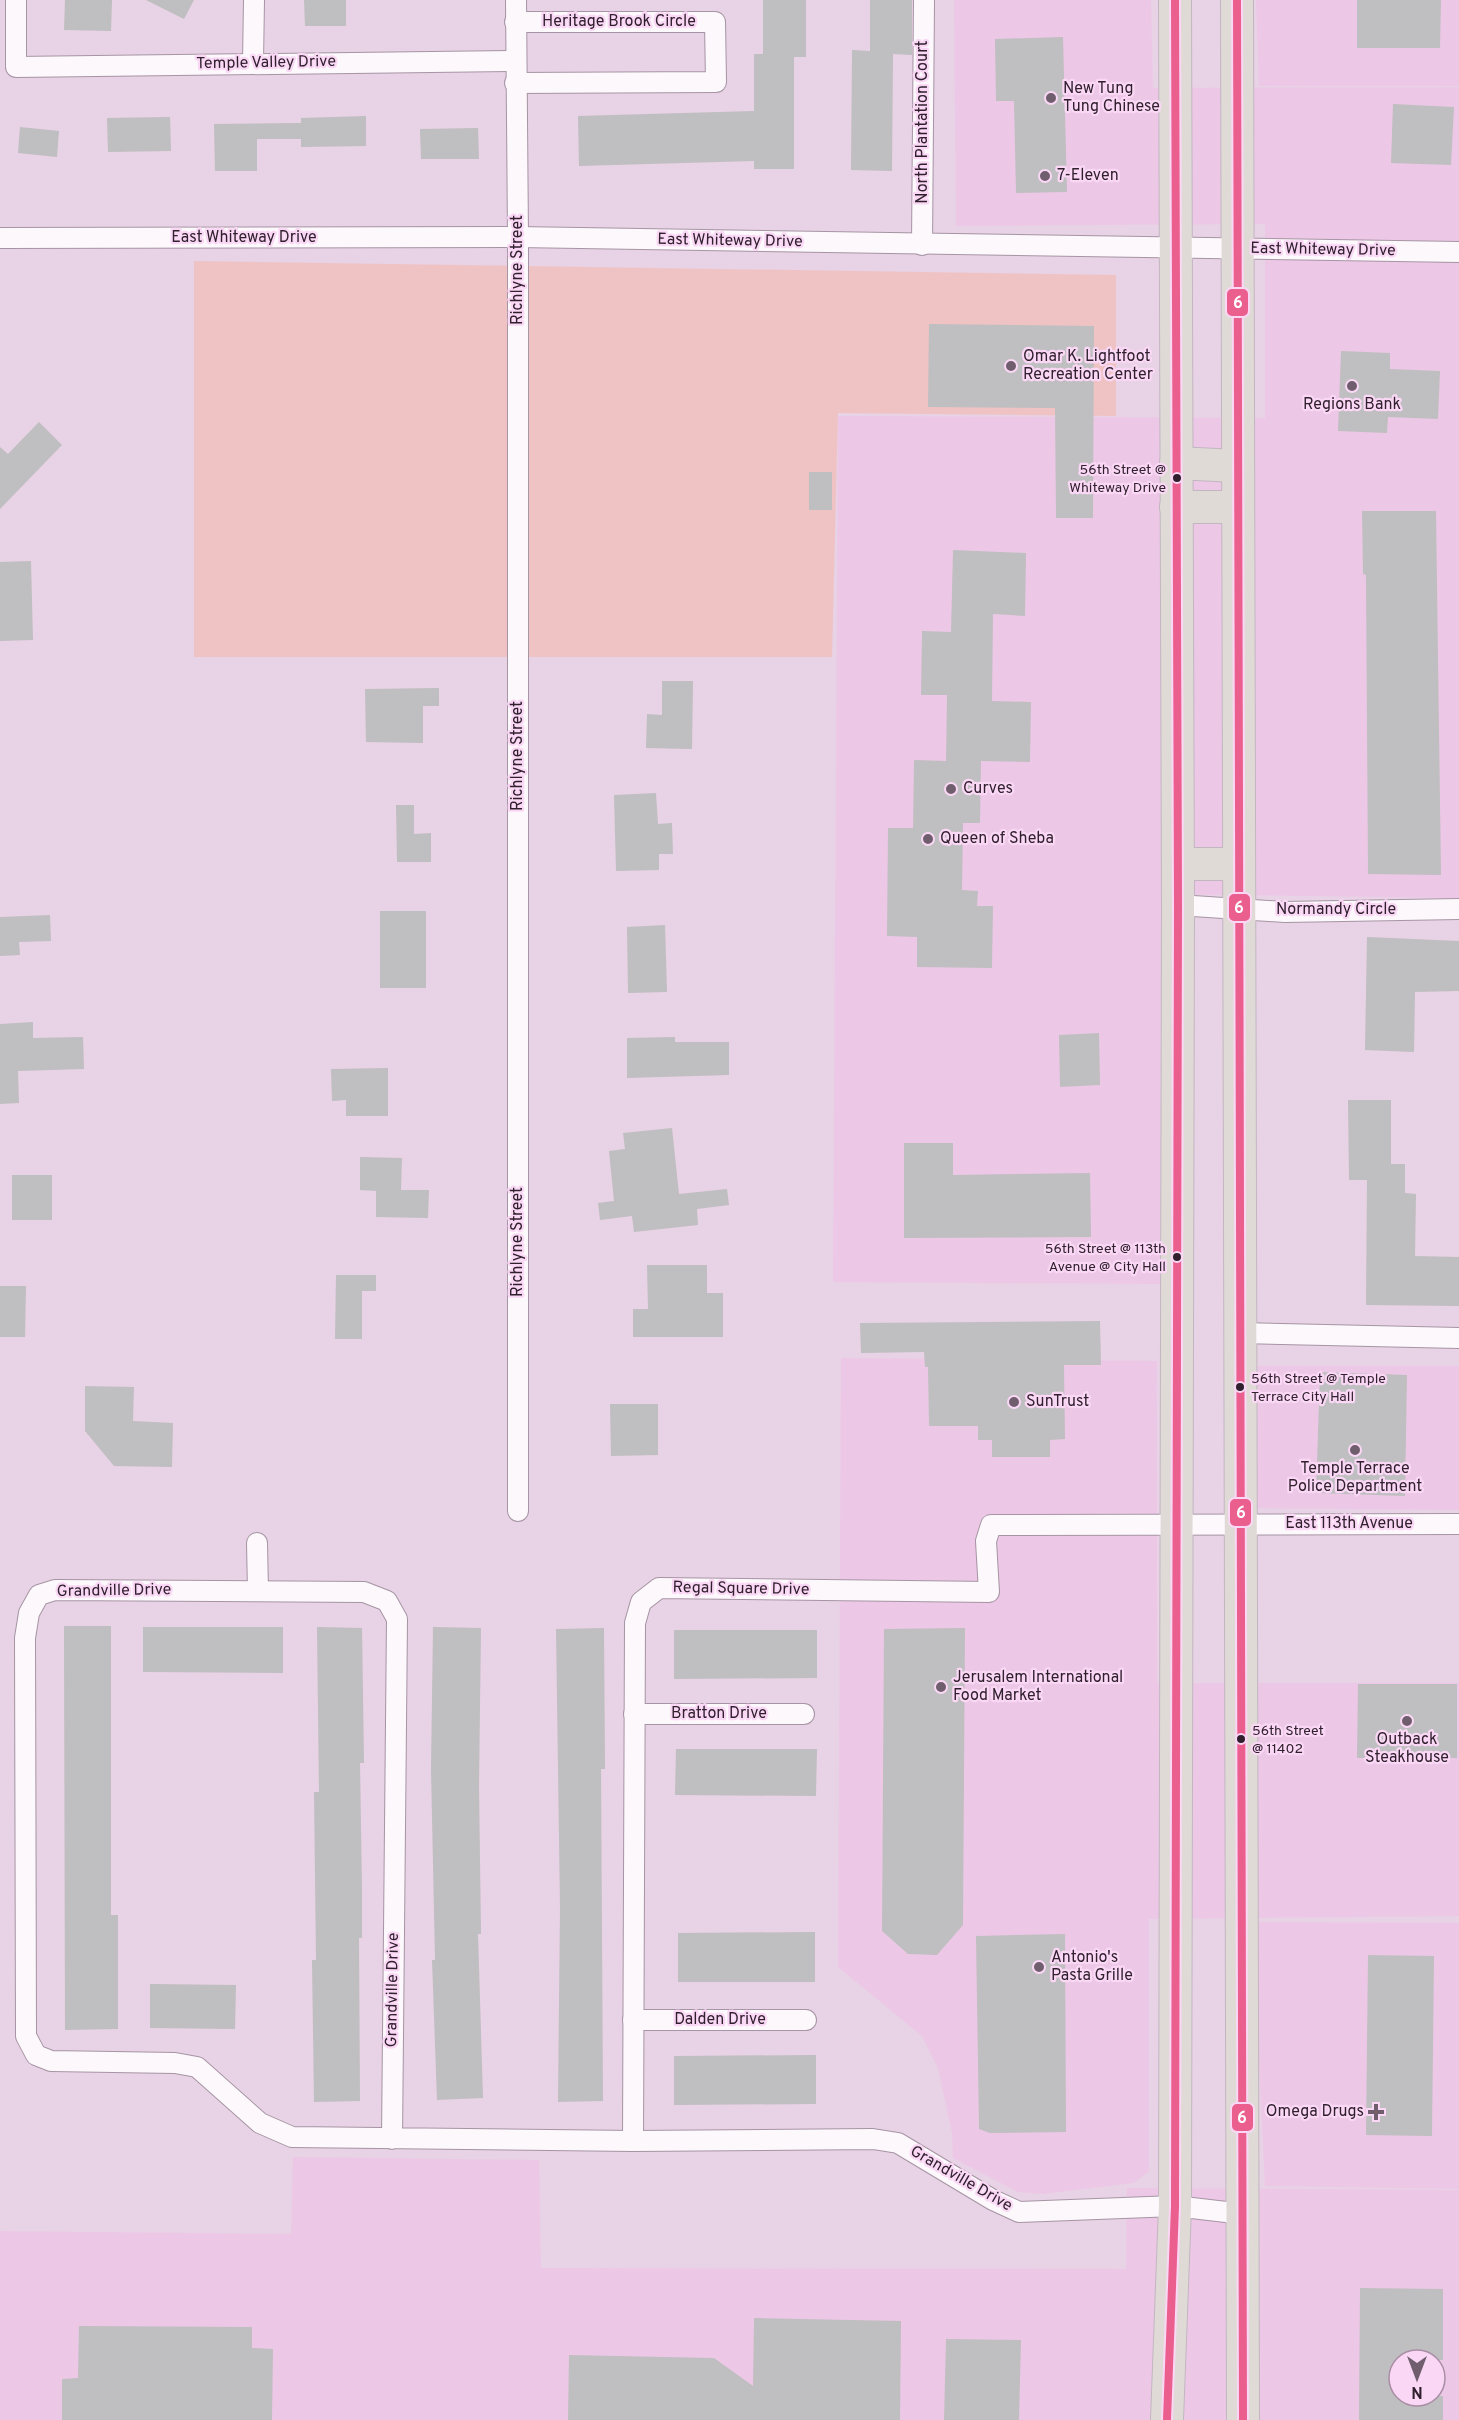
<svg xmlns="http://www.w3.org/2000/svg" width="1459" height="2420" viewBox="0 0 1459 2420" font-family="Overpass,sans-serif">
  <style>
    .built { fill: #ecc8e6; fill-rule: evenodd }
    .green { fill: #efc3c4 }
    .building { fill: #bfbec0 }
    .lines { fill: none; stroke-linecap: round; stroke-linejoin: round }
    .street-casing { stroke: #a695a4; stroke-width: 22 }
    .primary-casing { stroke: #c2b6c0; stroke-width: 34 }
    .street { stroke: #fcf8fb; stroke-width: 20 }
    .primary { stroke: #e0dad7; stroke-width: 32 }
    .bus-1-casing { stroke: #fad8f5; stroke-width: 12 }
    .bus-1 { stroke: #ea5f8e; stroke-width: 8 }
    .poi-dot { fill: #705e6e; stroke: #fad8f5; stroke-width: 2 }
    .bus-dot { fill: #30202e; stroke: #fad8f5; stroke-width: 2 }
    .labels { text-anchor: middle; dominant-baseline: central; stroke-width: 4.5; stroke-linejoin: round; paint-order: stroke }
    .bus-label { font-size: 14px; fill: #30202e; stroke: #fad8f5; text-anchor: end }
    .street-label { font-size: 16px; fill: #30202e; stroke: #fad8f5 }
    .poi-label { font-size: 16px; fill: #30202e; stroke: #fad8f5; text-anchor: start }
    .line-badge { stroke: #fad8f5; stroke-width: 2 }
    .badge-label { font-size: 16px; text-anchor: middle; font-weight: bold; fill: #fff }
  </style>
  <rect width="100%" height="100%" fill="#e8d2e5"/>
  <g class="built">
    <path d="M954,0H1151L1153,88L1459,87V898L1161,894L1160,1284L833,1282L838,416L1265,418V224L956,226Z"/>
    <path d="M1256,0H1459V86H1259Z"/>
    <path d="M841,1358L1157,1361V1683H1459V1916L1149,1919V2171L1134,2183L1042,2194L1018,2192L953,2158L952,2133L938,2068L922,2036L838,1967Z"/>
    <path d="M1257,1366H1459V1510L1256,1508Z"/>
    <path d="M1252,1922L1459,1923V2189L1265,2186Z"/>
    <path d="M293,2157L539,2160L541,2268L1126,2269L1127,2188L1459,2190V2420H0V2231L291,2234ZM1399,2360H1435V2396H1399Z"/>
  </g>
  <path class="green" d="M194,261L1116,275V416L838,413L832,657H194Z"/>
  <g class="building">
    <path d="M65,0H112L111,31L64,30Z"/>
    <path d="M146,0H194L184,19Z"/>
    <path d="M304,0H346V26H305Z"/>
    <path d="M763,0H806V57H794V169H754V161L579,166L578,116L754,111V54H763Z"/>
    <path d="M870,0H912V55L893,54L892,171L851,170L852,50L870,51Z"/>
    <path d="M1357,0H1441L1440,48H1357Z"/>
    <path d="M1063,37L1067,192L1016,193L1014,101H996L995,39Z"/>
    <path d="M1393,104L1454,107L1451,165L1391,163Z"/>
    <path d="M366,116V146L301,147V139H257V171H215L214,124L301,123V118Z"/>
    <path d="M170,117L171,151L108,152L107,118Z"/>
    <path d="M20,127L59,131L57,157L18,153Z"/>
    <path d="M478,128L479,159H421L420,129Z"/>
    <path d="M929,324L1094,326L1093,518H1056L1055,408L928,407Z"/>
    <path d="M1341,351L1390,353V369L1440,371L1438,419L1388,417L1387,433L1338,431Z"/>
    <path d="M39,422L62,445L0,509V447L8,454Z"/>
    <rect x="809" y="472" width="23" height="38"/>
    <path d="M1362,511H1436L1441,875L1368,874L1366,575L1363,574Z"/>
    <path d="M953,550L1026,553L1025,616L993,614L992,701L1031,702L1030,762L981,761L980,823H963L962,890L978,891L977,906H993L992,968L917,967V937L887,936L888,828H913L914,760L946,761L947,695H921L922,631L951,632Z"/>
    <path d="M31,561L33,640L0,641V562Z"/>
    <path d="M662,681H693L692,749L646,748L647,714L662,715Z"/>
    <path d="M439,688V706H423V743L366,742L365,689Z"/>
    <path d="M656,793L658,824L672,823L673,854H659V870L616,871L614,795Z"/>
    <path d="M396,805H414V834L431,833V862H397Z"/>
    <rect x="380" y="911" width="46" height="77"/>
    <path d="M50,915L51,941L19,942L20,955L0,956V917Z"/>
    <path d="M665,925L667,992L628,993L627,927Z"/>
    <path d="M1367,937L1459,941V991L1415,992L1414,1052L1365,1050Z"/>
    <path d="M33,1022V1038L83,1037L84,1069L18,1071L19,1103L0,1104V1024Z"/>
    <path d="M1099,1033L1100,1085L1060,1087L1059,1035Z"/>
    <path d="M675,1037V1042H729V1075L627,1078V1038Z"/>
    <path d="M388,1068V1116H346V1100L332,1101L331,1069Z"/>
    <path d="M1348,1100H1391V1164H1405V1193L1416,1194L1415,1256L1459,1257V1306L1366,1305L1367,1180H1349Z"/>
    <path d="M672,1128L679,1194L727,1189L729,1205L697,1209L698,1225L634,1232L632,1216L600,1220L598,1203L614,1201L609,1151L625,1149L623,1133Z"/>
    <path d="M904,1143H953V1175L1090,1173L1091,1237L904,1238Z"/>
    <path d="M360,1157L402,1158L401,1190H429L428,1218L376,1217V1191L360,1190Z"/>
    <rect x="12" y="1175" width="40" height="45"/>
    <path d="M647,1265H707V1293H723V1337H633V1309H648Z"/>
    <path d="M336,1275H376V1291H362V1339H335Z"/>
    <path d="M0,1286H26L25,1337H0Z"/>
    <path d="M1100,1321L1101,1365H1064L1065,1439L1050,1440V1457H992V1440H978V1426H929L928,1367H925L924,1352L861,1353L860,1323Z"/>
    <path d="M1320,1372L1407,1375L1405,1496L1316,1493Z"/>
    <path d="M85,1386L134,1387L133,1421L173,1423L172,1467L114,1466L85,1431Z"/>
    <path d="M610,1404H658V1455L611,1456Z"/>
    <path d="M64,1626H111V1915H118V2029L65,2030Z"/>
    <path d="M143,1627H283V1673L143,1672Z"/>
    <path d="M317,1627L362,1628L364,1763H360L362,1892V1938H359L360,2101L314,2102L312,1960H316L314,1792H319Z"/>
    <path d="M433,1627L481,1628L479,1785L481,1934H478L483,2098L437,2100L432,1960H435L431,1769Z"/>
    <path d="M604,1628L605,1769H601L603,2101L558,2102L560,1907L556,1629Z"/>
    <path d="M965,1628L963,1925L937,1955L908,1954L882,1931L884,1629Z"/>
    <path d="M674,1630H817V1678L674,1679Z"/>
    <path d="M1358,1684H1457V1758H1357Z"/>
    <path d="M676,1749H817L816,1796L675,1795Z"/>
    <path d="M815,1932V1982H678V1933Z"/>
    <path d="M1065,1934L1066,2132L990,2133L979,2129L976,1936Z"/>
    <path d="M1368,1955L1434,1956L1432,2136L1366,2135Z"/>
    <path d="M150,1984L236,1985L235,2029L150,2028Z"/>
    <path d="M816,2055V2104L674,2105V2056Z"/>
    <path d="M1360,2288L1443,2289V2360H1399V2396H1443V2420H1359Z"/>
    <path d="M754,2318L901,2321L900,2420H568L569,2355L714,2358L753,2386Z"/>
    <path d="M79,2326L252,2327V2348L273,2349L272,2420H62V2379L78,2378Z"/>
    <path d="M946,2339L1021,2340L1019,2420H944Z"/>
  </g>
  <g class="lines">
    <g class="street-casing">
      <g id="street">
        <path d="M16,0V67L515,61"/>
        <path d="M516,0L518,237V1511"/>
        <path d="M515,22H715L716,82L515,83"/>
        <path d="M253,62L254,0"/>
        <path d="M0,238L518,237L1459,252"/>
        <path d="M922,245L924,0"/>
        <path d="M1178,905L1285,912L1459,909"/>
        <path d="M1239,1333L1459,1338"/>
        <path d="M257,1543L258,1591"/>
        <path d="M634,1714H804"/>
        <path d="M633,2020H806"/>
        <path d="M392,2139L397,1619L387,1601L364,1592L55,1590L39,1595L29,1613L25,1638L26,2036L36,2055L51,2061L175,2063L197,2067L260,2123L292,2137L633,2141L873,2139L898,2143L993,2200L1019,2212L1175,2206L1243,2214"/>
        <path d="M633,2141L635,1623L641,1602L659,1588L989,1592L986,1541L991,1525L1459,1524"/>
      </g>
    </g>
    <g class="primary-casing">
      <g id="primary">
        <path d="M1237,0L1243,2420"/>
        <path d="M1176,463L1237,466"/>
        <path d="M1176,507H1237"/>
        <path d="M1178,864H1239"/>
        <path d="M1167,2420L1175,2206L1178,905L1175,0"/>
      </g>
    </g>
    <use href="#street" class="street"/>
    <use href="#primary" class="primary"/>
    <g class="bus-1-casing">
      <g id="bus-1">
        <path d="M1237,0L1243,2420"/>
        <path d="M1167,2420L1175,2206L1178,905L1175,0"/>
      </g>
    </g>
    <use href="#bus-1" class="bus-1"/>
  </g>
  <g class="poi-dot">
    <circle cx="1051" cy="98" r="6"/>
    <circle cx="1045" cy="176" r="6"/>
    <circle cx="1011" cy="366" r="6"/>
    <circle cx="1352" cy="386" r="6"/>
    <circle cx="951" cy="789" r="6"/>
    <circle cx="928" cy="839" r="6"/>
    <circle cx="1014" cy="1402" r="6"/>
    <circle cx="1355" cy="1450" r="6"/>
    <circle cx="941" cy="1687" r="6"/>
    <circle cx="1407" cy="1721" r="6"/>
    <circle cx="1039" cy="1967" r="6"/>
    <path d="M1373 2103h6v6h6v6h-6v6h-6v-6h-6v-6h6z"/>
  </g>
  <g class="bus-dot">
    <circle cx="1177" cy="478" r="5"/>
    <circle cx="1177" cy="1257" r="5"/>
    <circle cx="1240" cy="1387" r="5"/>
    <circle cx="1241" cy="1739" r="5"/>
  </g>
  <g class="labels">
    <g class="bus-label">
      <text x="1166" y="470">56th Street @<tspan x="1166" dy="18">Whiteway Drive</tspan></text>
      <text x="1166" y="1249">56th Street @ 113th<tspan x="1166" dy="18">Avenue @ City Hall</tspan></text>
      <text x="1251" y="1379" text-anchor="start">56th Street @ Temple<tspan x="1251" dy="18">Terrace City Hall</tspan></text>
      <text x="1252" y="1731" text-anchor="start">56th Street<tspan x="1252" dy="18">@ 11402</tspan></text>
    </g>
    <g class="street-label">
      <text x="619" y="22">Heritage Brook Circle</text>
      <text transform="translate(266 63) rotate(-1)">Temple Valley Drive</text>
      <text transform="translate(923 122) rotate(-90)">North Plantation Court</text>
      <text x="244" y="238">East Whiteway Drive</text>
      <text transform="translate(730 241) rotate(1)">East Whiteway Drive</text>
      <text transform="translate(1323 250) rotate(1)">East Whiteway Drive</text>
      <text transform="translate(518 270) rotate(-90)">Richlyne Street</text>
      <text transform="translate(518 756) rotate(-90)">Richlyne Street</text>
      <text x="1336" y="910">Normandy Circle</text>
      <text transform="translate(518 1242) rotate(-90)">Richlyne Street</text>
      <text x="1349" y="1524">East 113th Avenue</text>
      <text transform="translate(741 1589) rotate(1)">Regal Square Drive</text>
      <text transform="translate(114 1591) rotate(-1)">Grandville Drive</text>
      <text x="719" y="1714">Bratton Drive</text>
      <text transform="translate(393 1990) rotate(-89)">Grandville Drive</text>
      <text x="720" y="2020">Dalden Drive</text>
      <text transform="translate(961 2179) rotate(30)">Grandville Drive</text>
    </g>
    <g class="poi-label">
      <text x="1063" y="89">New Tung<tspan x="1063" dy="18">Tung Chinese</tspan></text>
      <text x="1057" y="176">7-Eleven</text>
      <text x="1023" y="357">Omar K. Lightfoot<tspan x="1023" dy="18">Recreation Center</tspan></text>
      <text x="1352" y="405" text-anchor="middle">Regions Bank</text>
      <text x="963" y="789">Curves</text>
      <text x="940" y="839">Queen of Sheba</text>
      <text x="1026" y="1402">SunTrust</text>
      <text x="1355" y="1469" text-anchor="middle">Temple Terrace<tspan x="1355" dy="18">Police Department</tspan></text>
      <text x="953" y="1678">Jerusalem International<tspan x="953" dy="18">Food Market</tspan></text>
      <text x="1407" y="1740" text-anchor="middle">Outback<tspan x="1407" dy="18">Steakhouse</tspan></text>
      <text x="1051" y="1958">Antonio's<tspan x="1051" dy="18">Pasta Grille</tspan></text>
      <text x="1364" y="2112" text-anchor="end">Omega Drugs</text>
    </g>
  </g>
  <g class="line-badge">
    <rect x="1226" y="288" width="23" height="29" rx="6" fill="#ea5f8e"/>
    <rect x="1228" y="893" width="23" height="29" rx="6" fill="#ea5f8e"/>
    <rect x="1229" y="1498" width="23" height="29" rx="6" fill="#ea5f8e"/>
    <rect x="1231" y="2103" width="23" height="29" rx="6" fill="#ea5f8e"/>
  </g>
  <g class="badge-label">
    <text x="1238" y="308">6</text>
    <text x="1239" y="913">6</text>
    <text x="1241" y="1518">6</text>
    <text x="1242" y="2123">6</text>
  </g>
  <g transform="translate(1417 2378) rotate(180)"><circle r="28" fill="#fad8f5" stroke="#a98ea5" stroke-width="1.5"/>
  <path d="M0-4.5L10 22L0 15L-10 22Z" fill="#705e6e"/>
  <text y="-9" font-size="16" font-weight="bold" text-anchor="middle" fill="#30202e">N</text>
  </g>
</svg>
